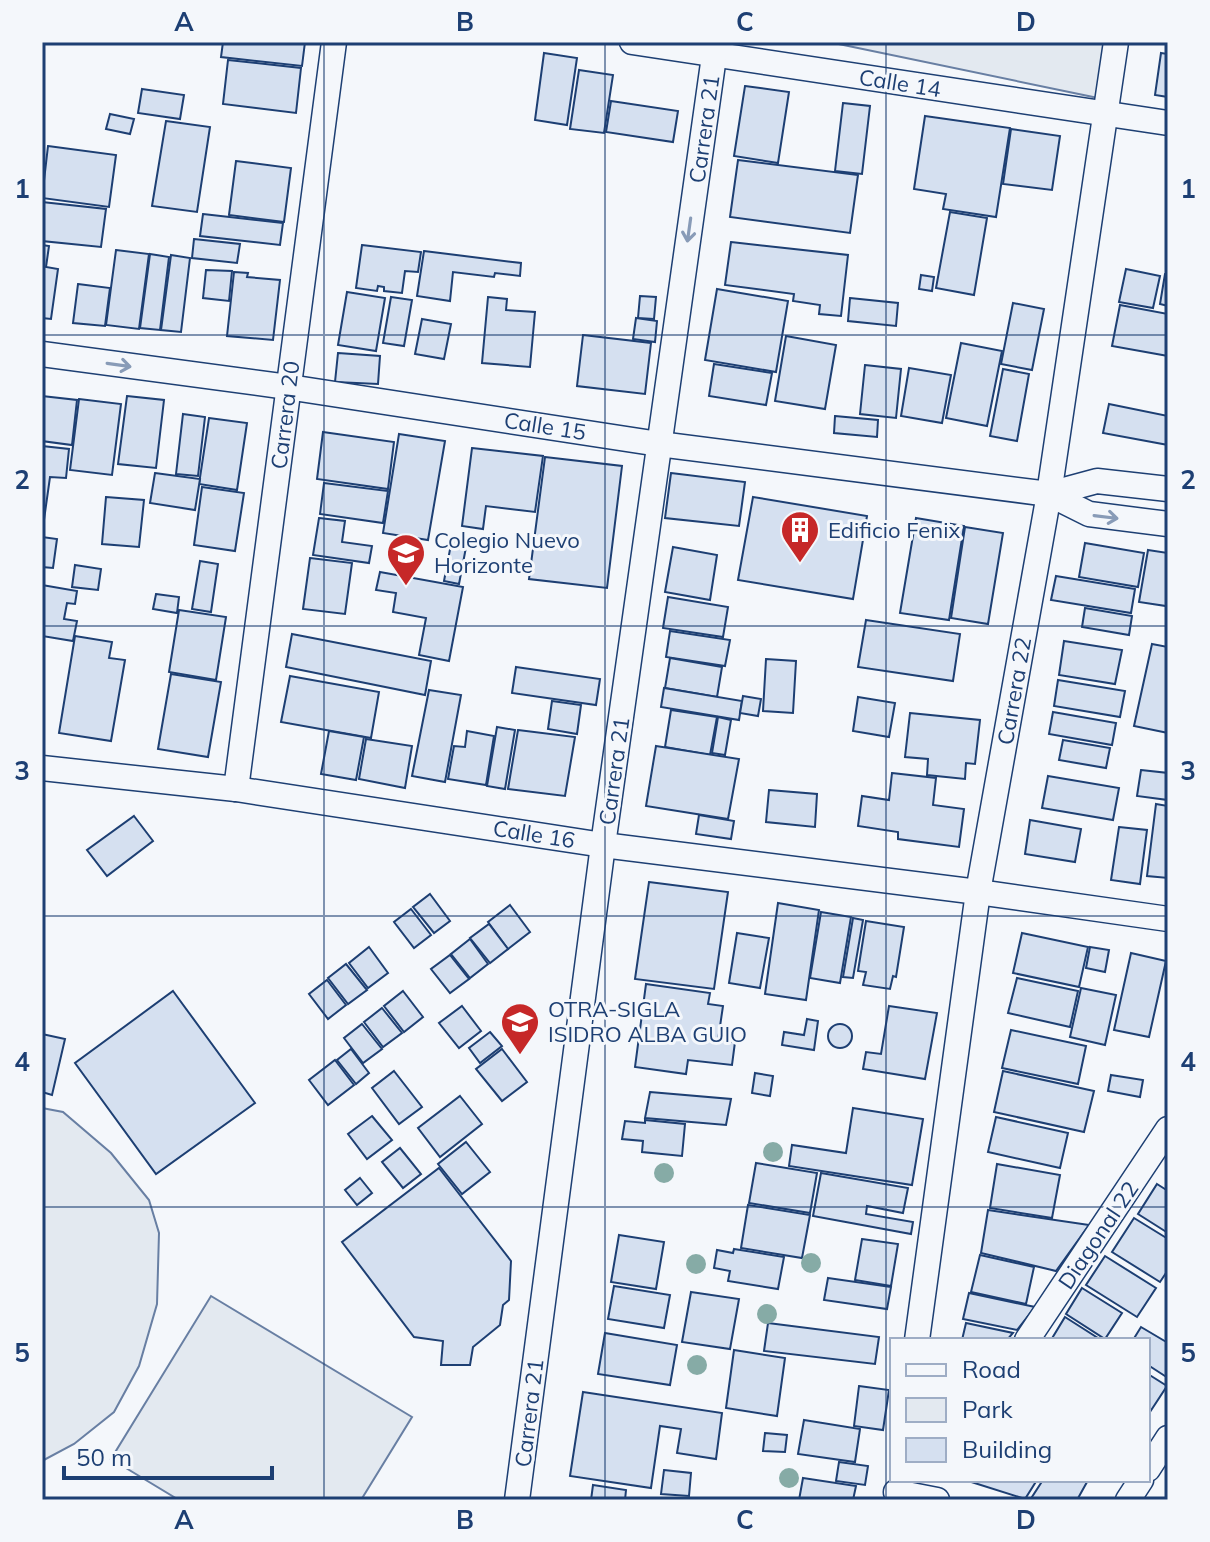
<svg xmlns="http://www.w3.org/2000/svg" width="1210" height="1542" viewBox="0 0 1210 1542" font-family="Mulish,sans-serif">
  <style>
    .green { fill: #e3e9f0; stroke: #687fa3; stroke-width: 2 }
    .building { fill: #d5e0f0; stroke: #1d3f73; stroke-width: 2 }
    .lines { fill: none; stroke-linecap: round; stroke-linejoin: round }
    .street-casing { stroke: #1d3f73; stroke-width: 27 }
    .street { stroke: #f4f7fb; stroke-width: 24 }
    .tree { fill: #86aba6 }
    .oneway { stroke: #889bb7 }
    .grid { fill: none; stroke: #1d3f73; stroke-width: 2; stroke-opacity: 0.55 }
    .labels { text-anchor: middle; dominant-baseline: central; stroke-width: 6; stroke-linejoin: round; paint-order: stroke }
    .street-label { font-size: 22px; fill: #1d3f73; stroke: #f4f7fb }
    .poi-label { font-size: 22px; fill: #1d3f73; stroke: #f4f7fb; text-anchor: start }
    .neatline { fill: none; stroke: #1d3f73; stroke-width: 3 }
    .grid-label { font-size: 26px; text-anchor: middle; font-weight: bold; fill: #1d3f73 }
  </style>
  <rect width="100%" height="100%" fill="#f4f7fb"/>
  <g class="green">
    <path d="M829,42H1106L1098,98Z"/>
    <path d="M42,1108L63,1112L111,1153L149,1200L159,1233L157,1304L139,1366L114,1412L74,1444L42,1461Z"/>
    <path d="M211,1296L412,1417L361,1500H179L111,1459Z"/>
  </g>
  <g class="building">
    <path d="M223,42H305L302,66L221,57Z"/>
    <path d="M544,53L577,58L567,125L535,120Z"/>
    <path d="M1161,53L1168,54V97L1155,95Z"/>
    <path d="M228,60L301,68L296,113L223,104Z"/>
    <path d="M579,70L613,75L604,133L570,129Z"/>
    <path d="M745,86L789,92L778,163L734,156Z"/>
    <path d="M142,89L184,95L180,119L138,113Z"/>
    <path d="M611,101L678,111L673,142L606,132Z"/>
    <path d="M843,103L870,106L862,174L835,171Z"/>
    <path d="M110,114L134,119L130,134L106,129Z"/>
    <path d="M925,116L1010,128L996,217L943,209L946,194L914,189Z"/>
    <path d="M166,121L210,127L197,212L152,206Z"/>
    <path d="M1011,129L1060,136L1052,190L1003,184Z"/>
    <path d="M48,146L116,155L109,207L42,198Z"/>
    <path d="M738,160L858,175L850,233L730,217Z"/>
    <path d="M236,161L291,168L284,222L229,215Z"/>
    <path d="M42,202L106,209L101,247L42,241Z"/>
    <path d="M950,212L987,218L974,295L936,288Z"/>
    <path d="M203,214L283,223L280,245L200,236Z"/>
    <path d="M194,239L240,244L237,263L192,258Z"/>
    <path d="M731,242L848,255L841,316L819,314L820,305L793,301L794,294L725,285Z"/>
    <path d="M42,245L49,246L46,267L58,269L51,319L42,318Z"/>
    <path d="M362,245L421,252L418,272L405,271L402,293L384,291V287L378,286L377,291L356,288Z"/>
    <path d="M116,250L149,254L139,329L106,325Z"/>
    <path d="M424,251L521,263L520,276L495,273L494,277L453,272L450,301L417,296Z"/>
    <path d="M150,254L169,257L160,330L140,328Z"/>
    <path d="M171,255L190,258L181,332L161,330Z"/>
    <path d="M1126,269L1160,276L1153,308L1119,302Z"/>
    <path d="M206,270L232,271L229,301L203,298Z"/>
    <path d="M234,272L248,273L247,277L280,280L273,340L227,336Z"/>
    <path d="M1168,273V306L1160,304L1165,274Z"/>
    <path d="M921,275L934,277L932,291L919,289Z"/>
    <path d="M78,284L110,288L105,326L73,323Z"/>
    <path d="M717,289L788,301L776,372L705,360Z"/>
    <path d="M347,292L385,298L376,351L338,345Z"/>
    <path d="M640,296L656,297L654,319L638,318Z"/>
    <path d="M391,297L412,300L404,346L383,343Z"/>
    <path d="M488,297L507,299L506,310L535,312L530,367L482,363Z"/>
    <path d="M850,298L898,303L896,326L848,321Z"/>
    <path d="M1013,303L1044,309L1032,370L1001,364Z"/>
    <path d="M1120,305L1168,314V356L1112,346Z"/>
    <path d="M636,318L657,321L655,342L633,339Z"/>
    <path d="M422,319L451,324L444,359L415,354Z"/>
    <path d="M583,335L651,343L645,394L577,386Z"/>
    <path d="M786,336L836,345L825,409L775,401Z"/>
    <path d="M961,343L1002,351L987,426L946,418Z"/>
    <path d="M338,353L380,356L378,384L335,382Z"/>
    <path d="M714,364L772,373L766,405L709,396Z"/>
    <path d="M865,365L901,369L896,418L860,414Z"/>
    <path d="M909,368L951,375L942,423L901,416Z"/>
    <path d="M1003,369L1029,374L1017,441L990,436Z"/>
    <path d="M42,396L77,400L72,445L42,441Z"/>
    <path d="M127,396L164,400L156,468L118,464Z"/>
    <path d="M79,399L121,404L112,475L70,470Z"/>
    <path d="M1109,404L1168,416V445L1103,433Z"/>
    <path d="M183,414L205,417L198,476L176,474Z"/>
    <path d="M835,416L878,420L877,437L834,433Z"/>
    <path d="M209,418L247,423L237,490L199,484Z"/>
    <path d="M323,432L394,442L388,489L317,479Z"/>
    <path d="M399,434L445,441L428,540L383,533Z"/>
    <path d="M42,446L69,449L66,478L50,477L42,534Z"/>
    <path d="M472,448L543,456L535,512L486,506L483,529L462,526Z"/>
    <path d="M545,457L622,466L607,588L529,579Z"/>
    <path d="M155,473L200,479L195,510L150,503Z"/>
    <path d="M671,473L745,482L739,526L665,518Z"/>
    <path d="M324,483L388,491L383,523L320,514Z"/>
    <path d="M202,487L244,493L235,551L194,545Z"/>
    <path d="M106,497L144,500L139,547L102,544Z"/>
    <path d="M753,497L867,516L853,599L738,580Z"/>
    <path d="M319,518L345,521L342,542L372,546L369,563L313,555Z"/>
    <path d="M916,518L964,526L949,620L900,613Z"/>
    <path d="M965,527L1003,533L988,624L951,618Z"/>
    <path d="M42,537L57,539L53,568L42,567Z"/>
    <path d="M452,539L467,542L459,584L444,581Z"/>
    <path d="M1085,543L1144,553L1138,587L1079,577Z"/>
    <path d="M673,547L717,555L710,600L665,592Z"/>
    <path d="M1148,550L1168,553V594L1166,606L1139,602Z"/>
    <path d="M310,558L352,563L345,614L303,609Z"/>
    <path d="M200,561L218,564L211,612L192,609Z"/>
    <path d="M75,565L101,569L98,590L72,587Z"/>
    <path d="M380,572L463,587L449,661L419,655L426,618L393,612L396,593L376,590Z"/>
    <path d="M1056,576L1135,589L1131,613L1051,600Z"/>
    <path d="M42,585L77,591L75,604L67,603L64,619L77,621L73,641L42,636Z"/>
    <path d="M156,594L179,597L177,613L153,609Z"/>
    <path d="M668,597L728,607L723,637L663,628Z"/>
    <path d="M1085,608L1132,616L1129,635L1082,627Z"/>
    <path d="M179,610L226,617L216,680L169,672Z"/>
    <path d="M866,620L960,634L953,681L858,667Z"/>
    <path d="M670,631L730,640L725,666L666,657Z"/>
    <path d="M292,634L431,661L425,695L286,667Z"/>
    <path d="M75,636L112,642L109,658L125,660L111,741L59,733Z"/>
    <path d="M1064,641L1122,650L1115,684L1059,675Z"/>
    <path d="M1152,644L1168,647V733L1134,726Z"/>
    <path d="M670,658L722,667L717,697L665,688Z"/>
    <path d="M766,659L796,661L793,713L763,711Z"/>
    <path d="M516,667L600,679L596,705L512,693Z"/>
    <path d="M171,674L221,682L208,757L158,749Z"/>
    <path d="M290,676L379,692L371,738L281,722Z"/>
    <path d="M1058,680L1125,691L1120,717L1054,706Z"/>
    <path d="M664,688L742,701L739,720L661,707Z"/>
    <path d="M429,690L461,695L445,782L412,776Z"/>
    <path d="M743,696L761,699L758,716L740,713Z"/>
    <path d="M858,697L895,703L889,737L853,731Z"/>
    <path d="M552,701L581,705L577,734L548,729Z"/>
    <path d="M671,710L717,717L710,755L665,747Z"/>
    <path d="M1053,712L1116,723L1112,745L1049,734Z"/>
    <path d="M910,713L980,720L975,764L966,763L965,779L927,775L928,759L905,757Z"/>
    <path d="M718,717L731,720L725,755L712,753Z"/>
    <path d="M497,727L515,730L505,789L487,786Z"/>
    <path d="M518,730L575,737L565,796L508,789Z"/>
    <path d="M329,731L364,737L356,780L321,774Z"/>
    <path d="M467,731L494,736L486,785L448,779L454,746L465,747Z"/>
    <path d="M366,739L412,746L405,788L359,779Z"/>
    <path d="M1063,740L1110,748L1106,768L1059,760Z"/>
    <path d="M656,746L739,759L728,819L646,806Z"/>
    <path d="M1141,770L1168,773V800L1137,796Z"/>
    <path d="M892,773L936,778L933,805L964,809L959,847L898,839V832L858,826L862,796L889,800Z"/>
    <path d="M1048,776L1119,788L1113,820L1042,808Z"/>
    <path d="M769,790L817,794L815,827L766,822Z"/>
    <path d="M1156,804L1168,806V878L1147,876Z"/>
    <path d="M699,815L734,821L731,839L696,834Z"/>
    <path d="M134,816L153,841L107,876L87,850Z"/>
    <path d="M1030,820L1081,829L1075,862L1025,854Z"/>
    <path d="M1119,827L1147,830L1140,884L1111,880Z"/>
    <path d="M649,882L728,892L714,989L635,979Z"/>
    <path d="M430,894L450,921L434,933L413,907Z"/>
    <path d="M778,903L819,910L806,1000L765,994Z"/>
    <path d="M510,905L530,932L508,949L488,922Z"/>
    <path d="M411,909L431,935L414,948L394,922Z"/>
    <path d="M821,912L851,917L840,983L810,978Z"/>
    <path d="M853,918L863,920L853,978L843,977Z"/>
    <path d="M866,921L904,927L896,977L893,976L890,989L863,985L866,972L858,971Z"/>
    <path d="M489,924L508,949L490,963L470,938Z"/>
    <path d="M737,933L769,938L760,988L729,983Z"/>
    <path d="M1022,933L1088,947L1079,987L1013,973Z"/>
    <path d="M470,939L488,964L470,978L451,954Z"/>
    <path d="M369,947L388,973L368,988L349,963Z"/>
    <path d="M1090,947L1109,950L1105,972L1086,968Z"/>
    <path d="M1131,953L1166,961L1149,1037L1114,1030Z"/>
    <path d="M450,955L469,979L450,993L431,969Z"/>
    <path d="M346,964L367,990L348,1004L328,978Z"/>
    <path d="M1017,978L1078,991L1070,1027L1008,1013Z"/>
    <path d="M327,980L346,1005L328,1019L309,994Z"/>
    <path d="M646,984L710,993L708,1004L723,1006L718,1040L735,1042L732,1065L688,1060L686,1074L635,1067Z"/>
    <path d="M1081,988L1116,995L1105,1045L1070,1037Z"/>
    <path d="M173,991L255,1103L156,1174L75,1063Z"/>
    <path d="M403,991L423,1017L404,1032L384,1006Z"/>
    <path d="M462,1006L481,1031L459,1048L439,1023Z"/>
    <path d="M889,1006L937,1013L925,1079L863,1069L866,1052L881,1054Z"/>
    <path d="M382,1008L402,1033L383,1047L364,1022Z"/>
    <path d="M807,1019L818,1021L814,1050L782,1045L784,1032L804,1035Z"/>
    <circle cx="840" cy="1036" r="12"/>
    <path d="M362,1024L382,1049L363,1063L344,1038Z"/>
    <path d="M1011,1030L1086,1046L1078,1084L1002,1068Z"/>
    <path d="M490,1032L502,1046L480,1063L469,1048Z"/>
    <path d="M42,1034L65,1039L52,1095L42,1092Z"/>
    <path d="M351,1049L369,1073L356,1084L337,1060Z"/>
    <path d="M502,1049L527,1082L502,1101L476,1069Z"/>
    <path d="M335,1060L354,1085L328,1105L309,1080Z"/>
    <path d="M394,1071L422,1107L399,1124L372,1088Z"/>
    <path d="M1003,1071L1094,1091L1084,1132L994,1112Z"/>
    <path d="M755,1073L773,1076L770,1096L752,1093Z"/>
    <path d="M1111,1075L1143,1080L1140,1097L1108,1091Z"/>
    <path d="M650,1092L731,1099L726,1125L645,1118Z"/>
    <path d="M460,1096L482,1124L440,1157L418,1128Z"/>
    <path d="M853,1108L923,1119L912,1185L789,1166L792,1145L846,1153Z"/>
    <path d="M372,1116L392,1140L367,1159L348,1134Z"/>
    <path d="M996,1117L1068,1133L1060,1168L988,1152Z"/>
    <path d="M645,1120L685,1124L682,1156L642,1152L643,1141L622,1139L625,1121L645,1123Z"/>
    <path d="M466,1142L490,1172L462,1194L438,1164Z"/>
    <path d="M400,1148L421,1174L403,1188L382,1162Z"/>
    <path d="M756,1163L817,1173L810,1213L749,1203Z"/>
    <path d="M997,1164L1060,1175L1052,1218L990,1208Z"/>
    <path d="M439,1168L511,1261L509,1300L503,1305L500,1325L473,1347L470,1365H441L443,1341L414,1337L342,1242Z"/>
    <path d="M821,1173L908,1188L903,1213L867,1206L866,1214L913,1222L911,1234L813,1216Z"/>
    <path d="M360,1178L372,1193L357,1205L345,1190Z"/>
    <path d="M1157,1184L1168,1191V1233L1138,1214Z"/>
    <path d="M748,1205L810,1215L802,1258L741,1248Z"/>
    <path d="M988,1210L1089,1225L1056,1271L981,1253Z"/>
    <path d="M1134,1218L1168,1239V1270L1160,1282L1112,1252Z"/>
    <path d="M619,1235L664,1242L656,1289L611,1282Z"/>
    <path d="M862,1239L898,1244L891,1286L855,1280Z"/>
    <path d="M734,1249L784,1257L778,1289L728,1281L730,1271L714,1268L717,1250L733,1253Z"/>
    <path d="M980,1255L1034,1267L1026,1304L971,1292Z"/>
    <path d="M1105,1256L1156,1288L1137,1317L1086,1285Z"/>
    <path d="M828,1278L891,1287L887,1309L824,1300Z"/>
    <path d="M614,1286L670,1295L664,1328L608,1319Z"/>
    <path d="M1082,1288L1122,1313L1105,1339L1066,1314Z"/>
    <path d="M691,1292L739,1299L730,1349L682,1342Z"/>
    <path d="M969,1293L1035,1307L1017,1330L963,1319Z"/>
    <path d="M1065,1317L1101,1340H1051Z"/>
    <path d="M768,1323L879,1337L875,1364L764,1351Z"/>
    <path d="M966,1323L1013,1333L1007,1340H962Z"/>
    <path d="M1141,1327L1168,1343V1378L1148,1365V1340H1133Z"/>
    <path d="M605,1333L677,1345L670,1385L598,1374Z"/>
    <path d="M734,1350L785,1358L777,1416L726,1408Z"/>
    <path d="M1148,1374L1167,1386L1148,1415Z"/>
    <path d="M859,1386L889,1390L883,1430L854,1426Z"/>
    <path d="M583,1392L722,1413L716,1459L677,1453L681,1429L660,1426L651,1488L570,1476Z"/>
    <path d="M804,1420L860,1429L855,1462L798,1454Z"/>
    <path d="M765,1433L787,1435L785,1452L763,1451Z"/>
    <path d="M839,1462L868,1466L865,1485L836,1481Z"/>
    <path d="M664,1470L691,1473L689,1496L661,1494Z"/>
    <path d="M803,1478L856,1486L853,1500H799Z"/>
    <path d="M965,1480H1037L1025,1499Z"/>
    <path d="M1043,1480H1084L1087,1482L1077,1500H1030Z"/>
    <path d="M593,1485L626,1490L625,1500H591Z"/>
  </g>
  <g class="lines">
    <g class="street-casing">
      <g id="street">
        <path d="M632,42L1168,123"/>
        <path d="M42,354L288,387L659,444L1049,494L1089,514L1168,524"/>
        <path d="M1049,494L1097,481L1168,489"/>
        <path d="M42,768L236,789L603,845L978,892L1168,919"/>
        <path d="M236,789L334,42"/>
        <path d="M917,1340L978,892L1049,494L1116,42"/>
        <path d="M1027,1340L1168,1129"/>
        <path d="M1148,1469L1168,1438"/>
        <path d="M896,1492L937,1500"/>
        <path d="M517,1500L603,845L716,42"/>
        <path d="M1128,1500L1141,1480"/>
      </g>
    </g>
    <use href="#street" class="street"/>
  </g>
  <g class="tree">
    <circle cx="773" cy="1152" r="10"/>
    <circle cx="664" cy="1173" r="10"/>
    <circle cx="811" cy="1263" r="10"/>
    <circle cx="696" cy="1264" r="10"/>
    <circle cx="767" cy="1314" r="10"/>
    <circle cx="697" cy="1365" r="10"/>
    <circle cx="789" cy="1478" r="10"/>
  </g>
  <defs><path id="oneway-shaft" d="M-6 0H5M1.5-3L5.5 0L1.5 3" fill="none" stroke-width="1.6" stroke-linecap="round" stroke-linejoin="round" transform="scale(2)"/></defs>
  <g class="oneway">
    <use href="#oneway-shaft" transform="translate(689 230) rotate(98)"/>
    <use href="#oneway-shaft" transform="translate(119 365) rotate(8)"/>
    <use href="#oneway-shaft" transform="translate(1106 517) rotate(7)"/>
  </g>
  <path class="grid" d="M324,42V1500M605,42V1500M886,42V1500M42,335H1168M42,626H1168M42,916H1168M42,1207H1168"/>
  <defs>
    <g id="building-pin" transform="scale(2)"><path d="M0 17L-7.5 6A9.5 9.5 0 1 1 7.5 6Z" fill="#c62828" stroke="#f4f7fb"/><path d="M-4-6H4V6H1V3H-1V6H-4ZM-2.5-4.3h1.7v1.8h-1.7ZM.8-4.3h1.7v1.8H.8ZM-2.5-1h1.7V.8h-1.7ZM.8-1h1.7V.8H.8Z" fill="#fff"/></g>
    <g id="school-pin" transform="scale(2)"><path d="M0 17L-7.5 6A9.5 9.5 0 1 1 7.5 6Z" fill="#c62828" stroke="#f4f7fb"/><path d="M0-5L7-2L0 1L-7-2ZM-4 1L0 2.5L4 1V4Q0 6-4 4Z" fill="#fff"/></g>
  </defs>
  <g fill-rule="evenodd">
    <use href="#building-pin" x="800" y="530"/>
    <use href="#school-pin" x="406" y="553"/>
    <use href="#school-pin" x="520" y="1022"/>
  </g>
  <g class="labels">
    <g class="street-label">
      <text transform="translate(900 83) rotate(9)">Calle 14</text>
      <text transform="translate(704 129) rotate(-82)">Carrera 21</text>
      <text transform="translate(285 415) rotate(-83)">Carrera 20</text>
      <text transform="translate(545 426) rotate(9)">Calle 15</text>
      <text transform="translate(1014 691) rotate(-80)">Carrera 22</text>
      <text transform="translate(614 771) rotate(-82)">Carrera 21</text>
      <text transform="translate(534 834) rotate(9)">Calle 16</text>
      <text transform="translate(1098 1235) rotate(-56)">Diagonal 22</text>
      <text transform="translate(529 1413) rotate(-83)">Carrera 21</text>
    </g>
    <g class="poi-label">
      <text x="828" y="530">Edificio Fenix</text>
      <text x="434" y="540">Colegio Nuevo<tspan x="434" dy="25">Horizonte</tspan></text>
      <text x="548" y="1009">OTRA-SIGLA<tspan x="548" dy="25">ISIDRO ALBA GUIO</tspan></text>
    </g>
  </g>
  <rect width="1210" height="1542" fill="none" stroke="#f4f7fb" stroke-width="88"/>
  <rect x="890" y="1338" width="260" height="144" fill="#f4f7fb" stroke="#9eadc5" stroke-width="2"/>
  <rect x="906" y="1364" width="40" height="12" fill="#f4f7fb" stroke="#9eadc5" stroke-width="2"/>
  <text x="962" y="1378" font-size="24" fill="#1d3f73">Road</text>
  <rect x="906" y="1398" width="40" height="24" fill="#e3e9f0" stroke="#9eadc5" stroke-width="2"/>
  <text x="962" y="1418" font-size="24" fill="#1d3f73">Park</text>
  <rect x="906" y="1438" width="40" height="24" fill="#d5e0f0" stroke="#9eadc5" stroke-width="2"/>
  <text x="962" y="1458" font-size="24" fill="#1d3f73">Building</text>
  <path d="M64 1466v12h208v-12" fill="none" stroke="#1d3f73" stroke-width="4"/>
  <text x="76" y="1466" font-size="24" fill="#1d3f73" stroke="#f4f7fb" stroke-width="6" paint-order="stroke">50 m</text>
  <rect x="44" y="44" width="1122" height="1454" class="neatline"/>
  <g class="grid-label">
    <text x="184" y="31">A</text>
    <text x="465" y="31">B</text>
    <text x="745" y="31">C</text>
    <text x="1026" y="31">D</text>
    <text x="22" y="198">1</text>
    <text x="1188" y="198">1</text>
    <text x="22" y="489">2</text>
    <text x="1188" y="489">2</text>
    <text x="22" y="780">3</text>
    <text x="1188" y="780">3</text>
    <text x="22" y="1071">4</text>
    <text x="1188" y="1071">4</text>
    <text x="22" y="1362">5</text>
    <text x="1188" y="1362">5</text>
    <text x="184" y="1529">A</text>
    <text x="465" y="1529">B</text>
    <text x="745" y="1529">C</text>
    <text x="1026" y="1529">D</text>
  </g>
</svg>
